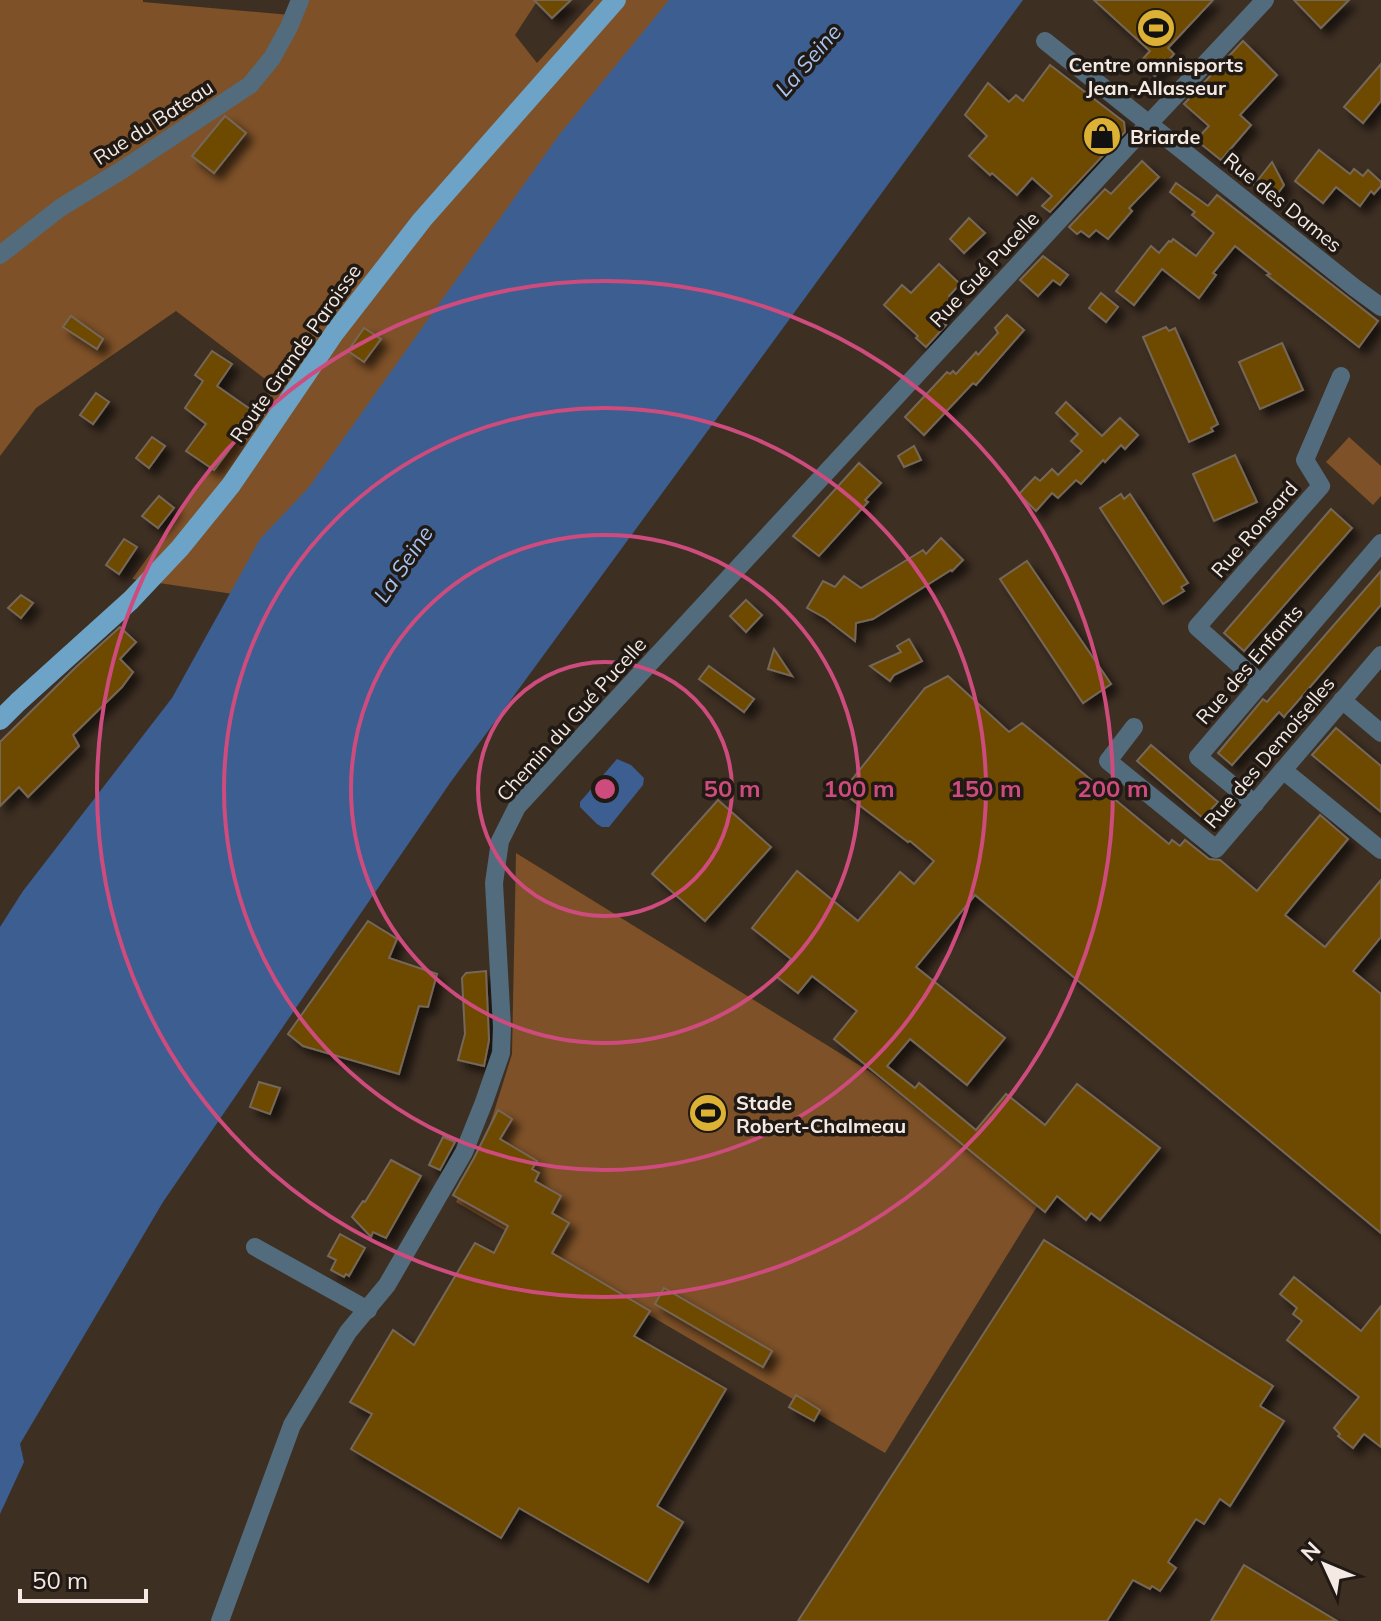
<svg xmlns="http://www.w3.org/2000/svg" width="1381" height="1621" viewBox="0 0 1381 1621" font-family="Mulish,sans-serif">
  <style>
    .green { fill: #7e5128 }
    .water { fill: #3c5e91 }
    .building { fill: #6e4802; stroke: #756858; stroke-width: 2; filter: url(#shadow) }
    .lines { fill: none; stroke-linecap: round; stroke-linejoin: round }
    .minor { stroke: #526c7d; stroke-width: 18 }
    .major { stroke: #6ca3c6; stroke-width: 20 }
    .ring { fill: none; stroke: #ce4c7d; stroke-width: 4 }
    .labels { text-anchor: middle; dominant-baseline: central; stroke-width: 7; stroke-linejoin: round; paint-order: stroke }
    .poi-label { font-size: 20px; font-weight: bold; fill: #f4eae3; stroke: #201914; text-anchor: start }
    .street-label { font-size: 20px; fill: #f4eae3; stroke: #201914 }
    .water-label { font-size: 22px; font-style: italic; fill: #a5c4f2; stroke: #201914 }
    .centre { fill: #ce4c7d; stroke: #201914; stroke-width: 4 }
    .ring-label { font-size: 24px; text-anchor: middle; font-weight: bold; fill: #ce4c7d; stroke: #201914; stroke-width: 7; stroke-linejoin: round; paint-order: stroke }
  </style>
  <defs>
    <filter id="shadow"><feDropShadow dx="7" dy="7" stdDeviation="4" flood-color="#0009"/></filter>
  </defs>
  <rect width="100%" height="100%" fill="#3e2f23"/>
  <g class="green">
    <path d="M0,0H143V2L290,15L295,0H538L515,35L537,63L594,0H678L240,595L132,579L273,385L176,311L36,408L0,456Z"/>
    <path d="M1349,437L1381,466V496L1373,505L1326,462Z"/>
    <path d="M516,853L872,1073L1038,1205L885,1453L456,1202L481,1153L512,1054Z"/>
  </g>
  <g class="water">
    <path d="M669,0H1023L450,783L163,1202L20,1444L24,1462L0,1514V927L23,891L172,698L260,539L309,487L559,135Z"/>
    <path d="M617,759L631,765L644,778L643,785L609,827H602L597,824L580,807V802Z"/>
  </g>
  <g class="building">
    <path d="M534,0H571L552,18Z"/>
    <path d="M1094,0H1213L1168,48L1174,54L1155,76L1140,62L1150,51Z"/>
    <path d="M1294,0H1349L1321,28Z"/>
    <path d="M1243,41L1277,75L1240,115L1251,125L1221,160L1196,140L1209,126L1184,104Z"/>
    <path d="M1381,64V101L1363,123L1344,107Z"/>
    <path d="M1050,65L1124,122L1125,132L1050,212L1042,206L1052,196L1032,178L1017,195L992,173L990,175L969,156L987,136L965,115L988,83L1009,102L1016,95L1023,101Z"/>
    <path d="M225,116L246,133L214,173L192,156Z"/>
    <path d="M1319,150L1350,174L1354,169L1363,176L1368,170L1381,182V186L1374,194L1371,191L1360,206L1336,187L1323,203L1295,181Z"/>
    <path d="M1142,161L1159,177L1129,208L1132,211L1108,239L1096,230L1089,237L1081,231L1077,234L1069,227L1105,189L1111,194Z"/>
    <path d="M1272,162L1284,185L1273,200L1254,185Z"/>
    <path d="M1176,183L1208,206L1217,195L1378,321L1359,347L1267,275L1270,274L1235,246L1213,273L1216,275L1199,298L1162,269L1134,305L1116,291L1151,246L1159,253L1169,241L1171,242L1173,239L1196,256L1214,233L1192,215L1195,212L1170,192Z"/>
    <path d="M969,218L985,233L964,253L950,239Z"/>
    <path d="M1043,256L1068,275L1060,285L1053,280L1038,296L1020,280Z"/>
    <path d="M939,264L960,284L949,296L952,299L936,316L946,325L926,347L916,338L918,336L884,305L902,285L911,293Z"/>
    <path d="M1101,293L1118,307L1106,322L1089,308Z"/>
    <path d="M1007,315L1024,330L976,385L973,383L924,435L905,417L947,372L950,374L953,371L956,374L976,352L978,355L998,333L995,328Z"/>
    <path d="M71,316L103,339L97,349L63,327Z"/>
    <path d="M1166,327L1169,331L1175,328L1218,424L1211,428L1213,431L1189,442L1143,337Z"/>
    <path d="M364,328L381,339L364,362L348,351Z"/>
    <path d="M1282,343L1303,390L1260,409L1239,362Z"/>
    <path d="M212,351L232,364L217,386L250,409L232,434L238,438L214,470L186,451L206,424L185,408L203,381L195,375Z"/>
    <path d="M96,393L109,402L93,424L80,415Z"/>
    <path d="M1066,402L1102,436L1120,418L1138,435L1125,449L1121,445L1105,462L1103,460L1081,484L1076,480L1058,498L1052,493L1036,511L1019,494L1035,477L1040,481L1052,469L1058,475L1082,451L1071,441L1078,434L1056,413Z"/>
    <path d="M152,437L165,446L149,468L136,458Z"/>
    <path d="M914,446L921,460L904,467L898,456Z"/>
    <path d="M1235,455L1257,502L1214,521L1193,474Z"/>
    <path d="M859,463L881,483L865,500L868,502L819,556L793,536Z"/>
    <path d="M1121,494L1124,499L1130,494L1188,583L1181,587L1184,591L1163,604L1100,508Z"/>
    <path d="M159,496L174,508L158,528L142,516Z"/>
    <path d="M1331,509L1352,528L1244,651L1224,633Z"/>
    <path d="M941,538L963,560L952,571L951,570L873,619L856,623L855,641L825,618L807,608L823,581L835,587L844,576L861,588L923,550L926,554Z"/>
    <path d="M124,539L137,547L119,574L106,565Z"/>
    <path d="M1027,561L1111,684L1083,703L1000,579Z"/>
    <path d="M1381,571V605L1284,717L1279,712L1232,765L1218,753L1263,699L1267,702Z"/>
    <path d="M21,595L33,603L21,618L8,608Z"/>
    <path d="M746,600L762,615L746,632L730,616Z"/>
    <path d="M120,627L136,642L120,659L133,672L122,687L73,735L79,746L28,797L19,787L0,806V742L76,667Z"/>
    <path d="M909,639L922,661L894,675L890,681L870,666L901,652L897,646Z"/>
    <path d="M774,649L792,676L768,669Z"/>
    <path d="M709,666L754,699L744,712L699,679Z"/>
    <path d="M948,676L1009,732L1022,723L1169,844L1172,840L1180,846L1185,840L1209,859L1220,860L1257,891L1320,815L1348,839L1285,915L1325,947L1381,880V937L1353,971L1381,994V1233L975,895L916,967L1005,1038L967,1085L910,1039L887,1066L915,1088L919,1083L976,1130L1006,1094L1045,1125L1077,1084L1160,1148L1100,1220L1091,1213L1086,1220L1057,1196L1045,1212L834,1039L857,1011L812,976L798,993L777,977L791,959L752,928L797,871L858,921L900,872L914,884L934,861L910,841L908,842L842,792L925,688Z"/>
    <path d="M1336,728L1381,766V812L1312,755Z"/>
    <path d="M1151,745L1218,802L1203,818L1137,761Z"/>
    <path d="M718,800L771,847L705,921L652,874Z"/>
    <path d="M368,921L397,939L389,958L437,974L428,1007L419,1006L399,1074L303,1046L288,1034Z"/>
    <path d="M486,971L489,1040L484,1066L458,1060L465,1034L462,978L466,973Z"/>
    <path d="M259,1082L280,1088L270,1114L250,1107Z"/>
    <path d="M498,1110L512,1119L500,1139L537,1161L532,1169L539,1173L535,1181L561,1196L552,1213L569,1223L552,1253L650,1311L634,1336L726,1389L657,1506L683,1522L648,1582L519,1508L501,1538L351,1449L372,1414L350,1402L393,1330L414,1345L475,1243L494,1253L508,1226L453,1195L474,1158Z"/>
    <path d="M443,1137L455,1142L440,1170L429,1165Z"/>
    <path d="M391,1160L421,1176L386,1238L373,1232L371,1237L352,1217L363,1201L365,1202Z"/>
    <path d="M340,1234L365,1248L349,1276L346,1274L344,1277L331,1270L336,1260L328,1256Z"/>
    <path d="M1044,1240L1273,1386L1260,1406L1284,1421L1230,1506L1220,1499L1204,1524L1196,1519L1168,1562L1176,1568L1160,1591L1152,1586L1150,1589L1133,1580L1107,1621H798Z"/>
    <path d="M1294,1277L1361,1331L1381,1306V1447L1364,1434L1353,1448L1338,1436L1340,1434L1334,1428L1359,1397L1287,1340L1302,1321L1293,1314L1297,1308L1280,1294Z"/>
    <path d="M664,1288L772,1351L763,1367L655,1304Z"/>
    <path d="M796,1395L820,1410L814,1421L789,1407Z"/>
    <path d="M1244,1565L1337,1621H1211Z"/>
  </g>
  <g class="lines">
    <g class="minor">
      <path d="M1045,41L1355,288L1381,307"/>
      <path d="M0,255L60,208L122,170L250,85L272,58L289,27L300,0"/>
      <path d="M1261,684L1197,627L1321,486L1305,460L1341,376"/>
      <path d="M1342,700L1381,733"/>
      <path d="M1134,727L1108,761L1216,849L1381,655"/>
      <path d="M1283,770L1381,850"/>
      <path d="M1255,804L1198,757L1381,543"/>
      <path d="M255,1247L368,1310"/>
      <path d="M220,1621L292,1425L348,1332L387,1285L464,1152L484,1102L501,1053L502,1027L494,883L500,841L517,807L1126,148L1265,0"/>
    </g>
    <path class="major" d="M0,720L18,702L131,600L180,548L231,485L335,332L422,220L616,0"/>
  </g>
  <g class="ring">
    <circle cx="605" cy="789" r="127"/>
    <circle cx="605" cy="789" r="254"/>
    <circle cx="605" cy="789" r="381"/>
    <circle cx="605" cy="789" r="508"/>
  </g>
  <defs>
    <g id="stadium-disc" transform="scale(2)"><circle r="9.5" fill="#ddb133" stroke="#201914"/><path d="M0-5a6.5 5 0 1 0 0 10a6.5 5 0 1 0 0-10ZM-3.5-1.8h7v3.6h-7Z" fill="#111"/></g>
    <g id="shop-disc" transform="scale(2)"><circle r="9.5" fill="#ddb133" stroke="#201914"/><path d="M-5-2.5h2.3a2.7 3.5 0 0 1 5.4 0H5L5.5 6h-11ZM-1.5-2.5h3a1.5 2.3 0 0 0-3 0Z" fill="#111"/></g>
  </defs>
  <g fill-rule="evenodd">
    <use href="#stadium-disc" x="1156" y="28"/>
    <use href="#shop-disc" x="1102" y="136"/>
    <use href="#stadium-disc" x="708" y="1113"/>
  </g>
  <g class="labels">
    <g class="poi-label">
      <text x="1156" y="64" text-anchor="middle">Centre omnisports<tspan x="1156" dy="23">Jean-Allasseur</tspan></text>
      <text x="1130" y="136">Briarde</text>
      <text x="736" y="1102">Stade<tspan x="736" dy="23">Robert-Chalmeau</tspan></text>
    </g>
    <g class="street-label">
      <text transform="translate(153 122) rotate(-33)">Rue du Bateau</text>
      <text transform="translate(1283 202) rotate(39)">Rue des Dames</text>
      <text transform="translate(984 269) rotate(-47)">Rue Gué Pucelle</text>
      <text transform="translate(295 353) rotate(-55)">Route Grande Paroisse</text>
      <text transform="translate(1254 529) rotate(-49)">Rue Ronsard</text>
      <text transform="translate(1249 664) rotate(-49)">Rue des Enfants</text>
      <text transform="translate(571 719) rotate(-48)">Chemin du Gué Pucelle</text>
      <text transform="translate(1269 752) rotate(-50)">Rue des Demoiselles</text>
    </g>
    <g class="water-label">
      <text transform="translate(808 60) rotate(-49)">La Seine</text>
      <text transform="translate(403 564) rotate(-56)">La Seine</text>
    </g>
  </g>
  <circle cx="605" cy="789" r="12" class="centre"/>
  <g class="ring-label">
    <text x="732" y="797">50 m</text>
    <text x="859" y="797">100 m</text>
    <text x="986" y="797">150 m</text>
    <text x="1113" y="797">200 m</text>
  </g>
  <g transform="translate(1325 1565) rotate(314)" stroke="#201914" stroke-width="6" paint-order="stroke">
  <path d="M0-6L14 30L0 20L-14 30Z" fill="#f4eae3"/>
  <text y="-12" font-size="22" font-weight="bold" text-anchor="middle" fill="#f4eae3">N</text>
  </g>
  <path d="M20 1589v12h126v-12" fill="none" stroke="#f4eae3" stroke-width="4"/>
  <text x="32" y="1589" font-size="24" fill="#f4eae3" stroke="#201914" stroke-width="6" paint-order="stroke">50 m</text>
</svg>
